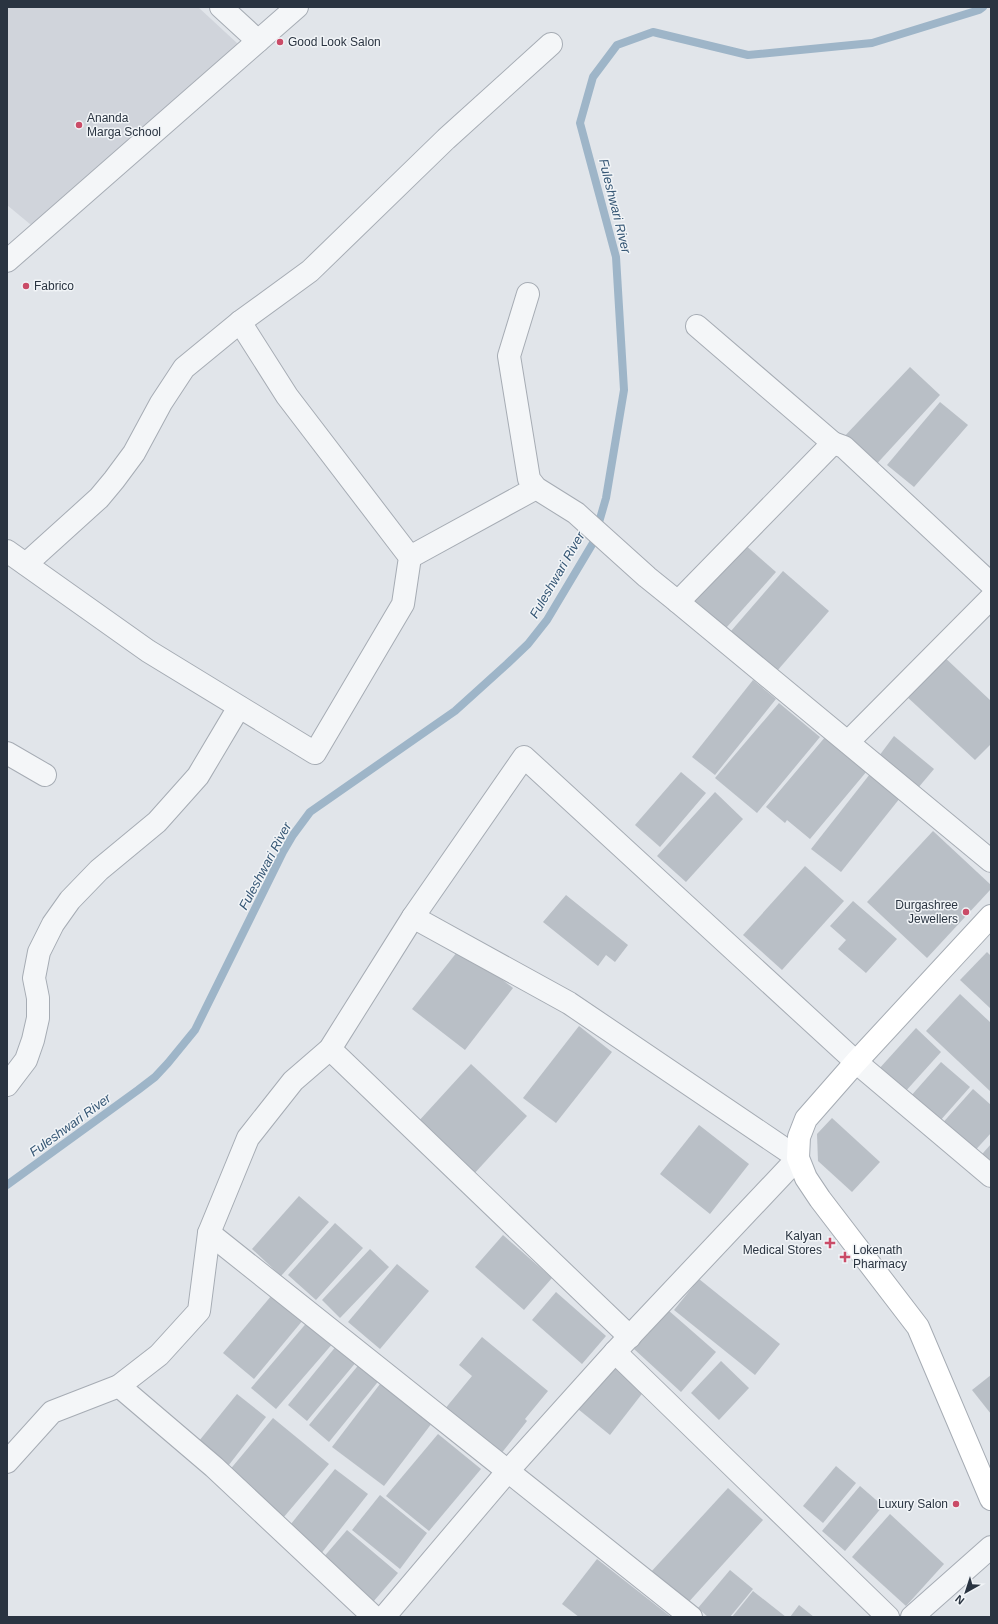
<svg xmlns="http://www.w3.org/2000/svg" width="998" height="1624" viewBox="0 0 998 1624" font-family="Arial,sans-serif">
  <style>
    .built { fill: #d0d4db }
    .lines { fill: none; stroke-linecap: round; stroke-linejoin: round }
    .stream { stroke: #9eb5c8; stroke-width: 8 }
    .building { fill: #b9bfc6 }
    .street-casing { stroke: #a6acb4; stroke-width: 24 }
    .secondary-casing { stroke: #a6acb4; stroke-width: 24 }
    .street { stroke: #f4f6f8; stroke-width: 22 }
    .secondary { stroke: #fff; stroke-width: 22 }
    .poi-dot { fill: #ca4b67; stroke: #f1f4f7; stroke-width: 1.5 }
    .labels { text-anchor: middle; dominant-baseline: central; stroke-width: 3; stroke-linejoin: round; paint-order: stroke }
    .poi-label { font-size: 12px; fill: #2a3441; stroke: #f1f4f7; text-anchor: start }
    .water-label { font-size: 13px; font-style: italic; fill: #355674; stroke: #f1f4f7 }
  </style>
  <rect width="100%" height="100%" fill="#e1e5ea"/>
  <path class="built" d="M7,7H198L238,44L36,229L7,205Z"/>
  <g class="lines">
    <path class="stream" d="M7,1185L138,1090L155,1077L168,1063L195,1030L283,852L293,835L310,812L455,711L507,664L528,644L547,620L593,543L606,498L624,390L616,257L580,123L593,77L617,45L653,32L748,55L872,43L979,10L983,7"/>
  </g>
  <g class="building">
    <path d="M910,367L940,395L872,469L841,440Z"/>
    <path d="M940,402L968,425L914,487L887,465Z"/>
    <path d="M743,543L776,572L726,628L693,599Z"/>
    <path d="M783,571L829,611L777,671L731,631Z"/>
    <path d="M941,654L991,701V744L975,760L904,694Z"/>
    <path d="M753,680L776,699L715,775L692,757Z"/>
    <path d="M779,703L820,737L757,813L715,778Z"/>
    <path d="M826,736L867,771L810,839L787,820L785,823L766,807Z"/>
    <path d="M894,736L934,769L918,788L879,756Z"/>
    <path d="M681,772L706,793L660,847L635,825Z"/>
    <path d="M870,774L900,798L841,872L811,849Z"/>
    <path d="M715,792L743,819L686,882L657,856Z"/>
    <path d="M933,831L991,885V889L927,958L867,902Z"/>
    <path d="M805,866L844,901L782,970L743,935Z"/>
    <path d="M566,895L628,945L615,962L606,955L598,966L543,922Z"/>
    <path d="M853,901L897,939L866,973L838,949L846,940L830,926Z"/>
    <path d="M461,947L513,988L465,1050L412,1009Z"/>
    <path d="M987,952L991,956V1009L960,980Z"/>
    <path d="M960,994L991,1023V1092L926,1031Z"/>
    <path d="M579,1026L612,1052L556,1123L523,1098Z"/>
    <path d="M916,1028L941,1052L904,1093L878,1070Z"/>
    <path d="M941,1062L970,1087L939,1122L910,1097Z"/>
    <path d="M471,1064L527,1116L473,1175L417,1123Z"/>
    <path d="M973,1089L991,1105V1133L971,1155L939,1127Z"/>
    <path d="M832,1118L880,1162L852,1192L818,1161L817,1134Z"/>
    <path d="M699,1125L749,1164L710,1214L660,1174Z"/>
    <path d="M991,1144V1173L976,1161Z"/>
    <path d="M299,1196L329,1222L281,1276L252,1249Z"/>
    <path d="M335,1223L363,1248L316,1300L288,1275Z"/>
    <path d="M503,1235L552,1278L524,1310L475,1267Z"/>
    <path d="M370,1249L389,1267L340,1318L322,1300Z"/>
    <path d="M397,1264L429,1291L380,1349L348,1322Z"/>
    <path d="M699,1279L780,1344L755,1375L674,1310Z"/>
    <path d="M556,1292L606,1336L582,1364L532,1320Z"/>
    <path d="M272,1295L303,1320L254,1379L223,1353Z"/>
    <path d="M668,1310L716,1352L681,1392L634,1349Z"/>
    <path d="M309,1320L334,1342L276,1409L251,1388Z"/>
    <path d="M482,1337L548,1391L525,1419L527,1421L500,1455L444,1410L472,1376L459,1365Z"/>
    <path d="M337,1345L357,1361L307,1421L288,1405Z"/>
    <path d="M616,1361L648,1386L610,1435L578,1409Z"/>
    <path d="M721,1361L749,1388L719,1420L691,1393Z"/>
    <path d="M361,1362L381,1378L329,1442L309,1425Z"/>
    <path d="M991,1375V1414L972,1390Z"/>
    <path d="M380,1384L432,1423L384,1486L332,1447Z"/>
    <path d="M237,1394L266,1417L225,1470L195,1446Z"/>
    <path d="M273,1418L329,1464L283,1518L228,1472Z"/>
    <path d="M438,1434L481,1469L429,1531L386,1496Z"/>
    <path d="M836,1466L856,1483L823,1523L803,1506Z"/>
    <path d="M335,1469L368,1494L320,1555L287,1529Z"/>
    <path d="M860,1486L883,1506L845,1551L822,1531Z"/>
    <path d="M728,1488L763,1520L686,1605L650,1573Z"/>
    <path d="M380,1495L427,1533L400,1569L352,1530Z"/>
    <path d="M890,1514L944,1564L906,1606L852,1557Z"/>
    <path d="M347,1530L398,1573L373,1602L322,1559Z"/>
    <path d="M597,1559L671,1617H579L562,1604Z"/>
    <path d="M730,1570L753,1589L730,1617H708L698,1608Z"/>
    <path d="M753,1591L786,1617H732Z"/>
    <path d="M799,1605L814,1617H790Z"/>
  </g>
  <g class="lines">
    <g class="street-casing">
      <g id="street">
        <path d="M221,7L258,41"/>
        <path d="M7,261L297,7"/>
        <path d="M528,294L509,356L529,479L536,488L576,513L647,577L678,602L833,443"/>
        <path d="M697,326L833,443L844,447L991,584"/>
        <path d="M7,551L148,651L315,753L403,604L410,557L287,396L240,322"/>
        <path d="M410,557L536,488"/>
        <path d="M26,564L99,498L114,480L134,453L161,403L184,368L240,322L310,271L446,139L551,44"/>
        <path d="M678,602L991,861"/>
        <path d="M848,742L991,598"/>
        <path d="M7,753L45,775"/>
        <path d="M330,1049L630,1337"/>
        <path d="M7,1085L26,1060L33,1040L38,1018V998L34,978L39,952L53,924L70,900L99,870L157,822L198,776L239,707"/>
        <path d="M209,1233L691,1617"/>
        <path d="M615,1352L888,1617"/>
        <path d="M119,1386L214,1467L374,1617"/>
        <path d="M7,1462L52,1412L119,1386L159,1355L199,1311L209,1233L248,1138L293,1081L330,1049L413,917L524,757L856,1062L991,1176"/>
        <path d="M384,1617L507,1472L615,1352L798,1158L569,1003L413,917"/>
        <path d="M912,1617L991,1547"/>
      </g>
    </g>
    <g class="secondary-casing">
      <path id="secondary" d="M991,916L856,1062L806,1119L799,1137L798,1158L806,1178L820,1199L918,1327L991,1499"/>
    </g>
    <use href="#street" class="street"/>
    <use href="#secondary" class="secondary"/>
  </g>
  <g class="poi-dot">
    <circle cx="280" cy="42" r="4"/>
    <circle cx="79" cy="125" r="4"/>
    <circle cx="26" cy="286" r="4"/>
    <circle cx="966" cy="912" r="4"/>
    <path d="M828 1237h4v4h4v4h-4v4h-4v-4h-4v-4h4z"/>
    <path d="M843 1251h4v4h4v4h-4v4h-4v-4h-4v-4h4z"/>
    <circle cx="956" cy="1504" r="4"/>
  </g>
  <g class="labels">
    <g class="poi-label">
      <text x="288" y="42">Good Look Salon</text>
      <text x="87" y="118">Ananda<tspan x="87" dy="14">Marga School</tspan></text>
      <text x="34" y="286">Fabrico</text>
      <text x="958" y="905" text-anchor="end">Durgashree<tspan x="958" dy="14">Jewellers</tspan></text>
      <text x="822" y="1236" text-anchor="end">Kalyan<tspan x="822" dy="14">Medical Stores</tspan></text>
      <text x="853" y="1250">Lokenath<tspan x="853" dy="14">Pharmacy</tspan></text>
      <text x="948" y="1504" text-anchor="end">Luxury Salon</text>
    </g>
    <g class="water-label">
      <text transform="translate(615 206) rotate(76)">Fuleshwari River</text>
      <text transform="translate(557 575) rotate(-60)">Fuleshwari River</text>
      <text transform="translate(265 866) rotate(-62)">Fuleshwari River</text>
      <text transform="translate(70 1125) rotate(-36)">Fuleshwari River</text>
    </g>
  </g>
  <rect width="998" height="1624" fill="none" stroke="#2a3441" stroke-width="16"/>
  <g transform="translate(966 1592) rotate(219)" stroke="#f1f4f7" stroke-width="3" paint-order="stroke">
  <path d="M0-3L7 15L0 10L-7 15Z" fill="#2a3441"/>
  <text y="-6" font-size="11" font-weight="bold" text-anchor="middle" fill="#2a3441">N</text>
  </g>
</svg>
